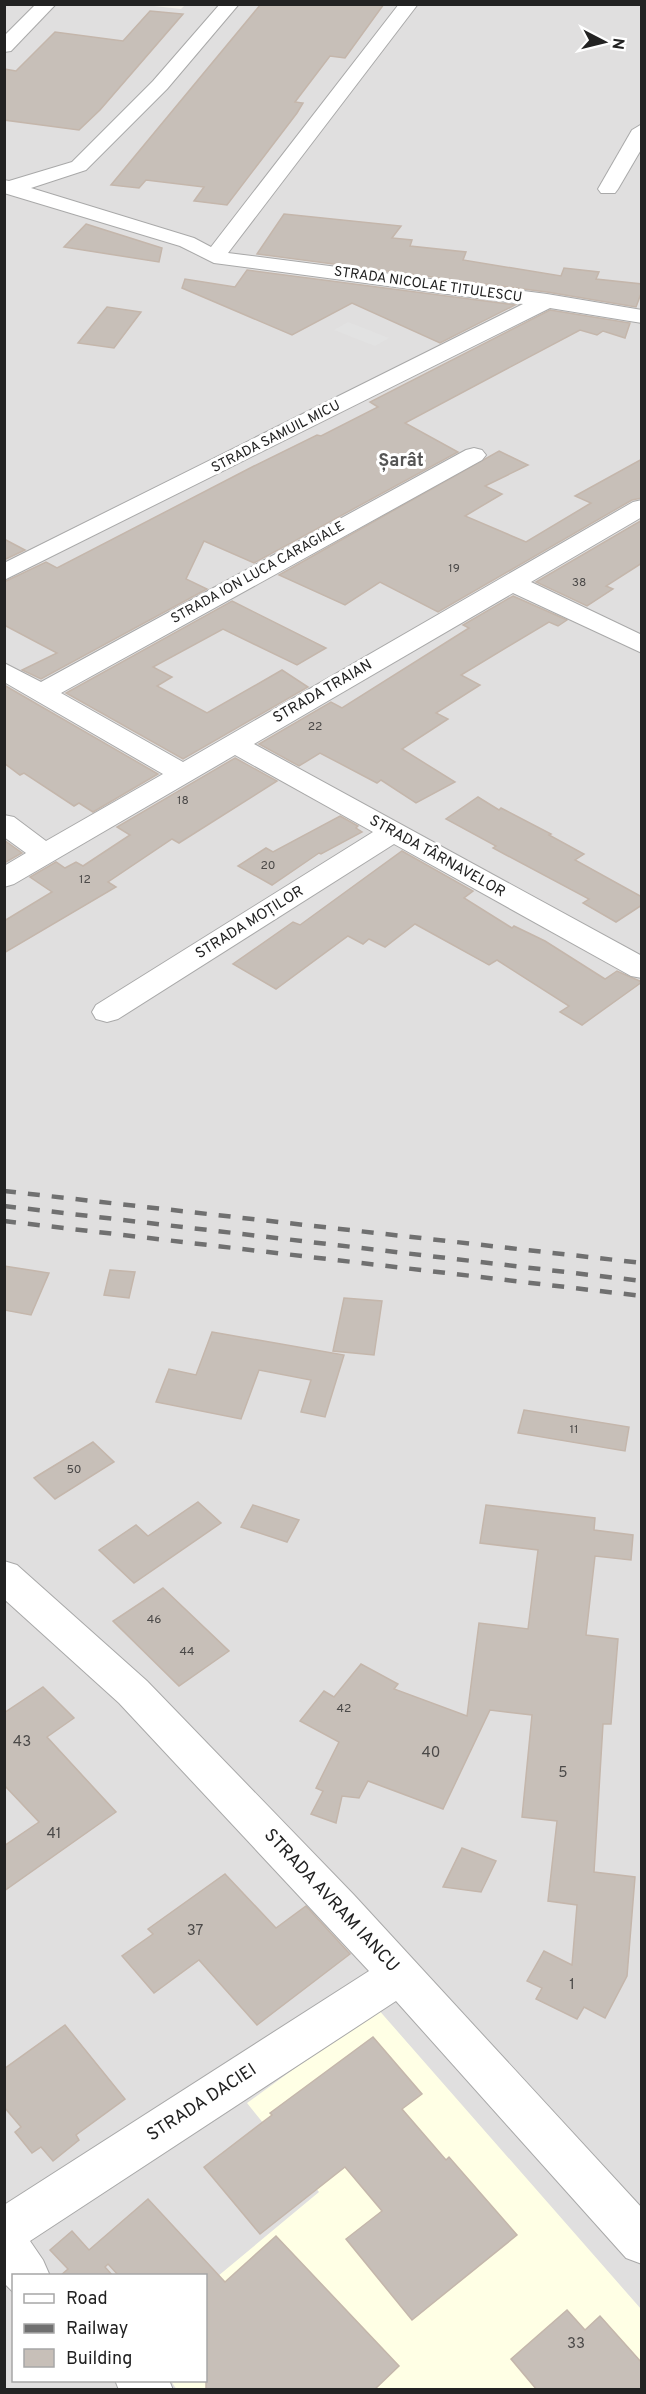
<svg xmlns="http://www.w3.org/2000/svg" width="646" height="2394" viewBox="0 0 646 2394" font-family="Overpass,sans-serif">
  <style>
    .residential { fill: #e0dfdf; fill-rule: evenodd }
    .education { fill: #ffffe5 }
    .parking { fill: #e2e2e2 }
    .building { fill: #c7bfb8; stroke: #c4b6ab; stroke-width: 1.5 }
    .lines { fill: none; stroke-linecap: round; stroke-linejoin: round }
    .minor-casing { stroke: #a9a9a9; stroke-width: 2 }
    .minor { fill: #fff; fill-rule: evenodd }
    .rail { stroke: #707070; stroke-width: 4.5; stroke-dasharray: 12 12; stroke-linecap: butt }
    .labels { text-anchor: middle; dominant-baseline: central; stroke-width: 6; stroke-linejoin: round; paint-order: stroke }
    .number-label { font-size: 12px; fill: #4b4948 }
    .far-street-label { font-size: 14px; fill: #222; stroke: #fff }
    .street-label { font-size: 15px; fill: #222; stroke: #fff }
    .near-number-label { font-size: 15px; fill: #4b4948 }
    .far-district-label { font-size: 18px; font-weight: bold; fill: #555; stroke: #fff }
    .near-street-label { font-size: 18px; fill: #222; stroke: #fff }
  </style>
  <rect width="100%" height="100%" fill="#f2efe9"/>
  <path class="residential" d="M136,4L181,9L186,4L641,5V2389L5,2390V5ZM14,2276H206V2380H14Z"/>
  <path class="education" d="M377,2008L641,2309V2389L177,2390L171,2381L206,2380V2286L319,2192L247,2103Z"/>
  <path class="parking" d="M348,322L389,338L375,346L334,330Z"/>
  <g class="building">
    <path d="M261,4H384L345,58L330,56L295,102L303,103L297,113L227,205L194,201L204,187L146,180L139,188L111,185Z"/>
    <path d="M150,11L183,14L100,110L79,130L4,120V69L16,71L55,32L123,41Z"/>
    <path d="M284,214L401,226L392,238L412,240L410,246L466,252L463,260L561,276L564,268L599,272L596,279L642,284V291L636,307L547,292L257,254Z"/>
    <path d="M86,224L162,248L159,262L64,247Z"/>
    <path d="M247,270L515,305L440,343L352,303L292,335L182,288L185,279L235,287Z"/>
    <path d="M107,307L141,312L114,348L78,343Z"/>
    <path d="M550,310L630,323L625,338L603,331L597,335L580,330L405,423L458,452L254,563L204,541L186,579L207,589L41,679L22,670L57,653L4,625V582L46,562L57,568L254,466L317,435L321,436L378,407L370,402Z"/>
    <path d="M499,451L528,465L485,486L502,494L465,516L526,542L591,503L575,496L642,459V498L632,500L438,612L380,582L345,605L279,575Z"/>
    <path d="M642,520V563L606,586L613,589L587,606L536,582Z"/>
    <path d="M4,539L25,550L4,560Z"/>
    <path d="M513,596L567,620L558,626L549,622L461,675L480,685L436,713L448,719L402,749L455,782L416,803L381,780L377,783L320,753L299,766L259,744L331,702L342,708L469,628L463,625Z"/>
    <path d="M232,601L326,648L297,665L223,629L153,667L172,677L157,686L207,713L282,670L308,687L183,759L66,693Z"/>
    <path d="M4,685L158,774L93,812L79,803L74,806L24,773L20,775L4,763Z"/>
    <path d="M235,758L277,781L179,843L172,839L108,882L116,887L4,953V921L52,892L30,877L56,862L65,868L76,862L83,866L130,835L117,827Z"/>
    <path d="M478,797L499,810L501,808L551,834L549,835L584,854L575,860L642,897V905L616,922L583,903L589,899L493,848L496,846L446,819Z"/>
    <path d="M340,816L358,826L356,828L362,832L321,854L319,853L272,885L238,866L266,848L273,852Z"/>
    <path d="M4,840L22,853L6,862H4Z"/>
    <path d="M402,851L473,891L464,898L512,928L514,926L545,941L605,979L617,971L642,982L582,1025L560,1012L569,1006L497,960L489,965L415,924L385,947L369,939L363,944L348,936L276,989L233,964L293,922L300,925Z"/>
    <path d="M4,1266L49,1273L31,1315L4,1310Z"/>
    <path d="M110,1270L135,1272L129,1298L104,1295Z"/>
    <path d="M344,1298L382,1301L374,1355L333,1351Z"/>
    <path d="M212,1332L344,1355L325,1417L301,1412L311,1380L259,1370L241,1419L156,1402L169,1369L196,1375Z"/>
    <path d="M524,1410L629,1427L625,1451L518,1433Z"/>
    <path d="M93,1442L114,1462L55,1499L34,1478Z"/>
    <path d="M198,1502L221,1523L134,1583L99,1550L136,1525L148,1536Z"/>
    <path d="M253,1505L299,1520L287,1542L241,1527Z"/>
    <path d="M486,1505L595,1518L594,1530L633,1535L631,1560L595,1556L586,1635L618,1639L611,1724H603L594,1872L635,1877L627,1976L605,2018L584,2007L577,2019L536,1999L542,1988L527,1981L544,1951L572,1965L577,1905L548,1901L557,1821L522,1817L532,1715L490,1710L443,1809L368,1781L359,1798L342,1796L336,1823L311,1814L323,1791L316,1788L339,1742L300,1721L324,1691L334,1697L361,1664L398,1684L394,1689L467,1716L479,1623L528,1629L538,1550L480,1543Z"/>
    <path d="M163,1588L229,1651L179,1686L113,1621Z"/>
    <path d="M43,1687L74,1718L47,1737L116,1812L4,1891V1846L39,1822L4,1785V1713Z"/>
    <path d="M462,1848L496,1861L481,1892L443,1887Z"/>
    <path d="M225,1874L276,1928L306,1906L350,1954L257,2025L199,1960L154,1993L122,1956L153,1934L148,1929Z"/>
    <path d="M65,2025L125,2099L76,2135L79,2140L53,2161L41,2147L32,2153L15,2132L21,2127L4,2107V2069Z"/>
    <path d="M373,2037L422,2094L402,2109L446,2160L449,2157L517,2235L412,2320L346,2239L382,2211L345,2167L260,2234L204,2167L272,2115L270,2113Z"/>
    <path d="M148,2199L225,2282L276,2236L399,2366L374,2390H206V2276H119L108,2264L105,2267L113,2276H60L68,2269L50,2250L72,2231L89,2250Z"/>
    <path d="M567,2310L585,2330L600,2316L642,2363V2390H537L511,2359Z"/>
  </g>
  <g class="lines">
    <g class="minor-casing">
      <g id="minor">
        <path d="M36,4H56L11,51L4,52V36Z"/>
        <path d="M220,4H239L167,89L86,170L31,188L194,238L211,247L399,4H418L228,253L547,294L642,310V323L550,308L4,580V563L523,304L214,263L180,246L4,193V180L9,181L72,162L153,81Z"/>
        <path d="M642,124V148L618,189L615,193H601L598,189L632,130Z"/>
        <path d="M474,448L482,450L486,455L482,460L61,693L183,762L633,502L642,500V517L531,582L642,635V653L513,593L254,744L642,956V978L631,976L394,844L118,1019L107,1022L96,1019L92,1012L96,1005L373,832L235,755L14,884L4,887V866L26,853L4,837V815L14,817L46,841L163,774L4,682V663L41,682L466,450Z"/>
        <path d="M4,1561L17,1565L147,1681L354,1895L642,2208V2264L626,2258L396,2001L30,2241L43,2260L50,2276H14V2293L4,2283V2205L369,1971L119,1703L4,1599Z"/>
        <path d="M115,2380H169L173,2390H119Z"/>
      </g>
    </g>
    <use href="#minor" class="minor"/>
    <g class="rail">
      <path d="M4,1191L642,1263"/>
      <path d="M4,1206L642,1281"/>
      <path d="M4,1221L642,1296"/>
    </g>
  </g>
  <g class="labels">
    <g class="number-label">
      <text x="454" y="569">19</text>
      <text x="579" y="583">38</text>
      <text x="315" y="727">22</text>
      <text x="183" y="801">18</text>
      <text x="268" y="866">20</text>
      <text x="85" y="880">12</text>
      <text x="574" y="1430">11</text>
      <text x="74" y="1470">50</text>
      <text x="154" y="1620">46</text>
      <text x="187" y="1652">44</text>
      <text x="344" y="1709">42</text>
    </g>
    <g class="far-street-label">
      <text transform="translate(428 285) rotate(8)">STRADA NICOLAE TITULESCU</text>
      <text transform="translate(276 437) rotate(-27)">STRADA SAMUIL MICU</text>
      <text transform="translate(258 573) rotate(-29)">STRADA ION LUCA CARAGIALE</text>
    </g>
    <g class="street-label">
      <text transform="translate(323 692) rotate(-30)">STRADA TRAIAN</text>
      <text transform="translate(437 857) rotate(29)">STRADA TÂRNAVELOR</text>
      <text transform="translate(250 923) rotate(-32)">STRADA MOȚILOR</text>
    </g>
    <g class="near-number-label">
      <text x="22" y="1742">43</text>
      <text x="431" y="1753">40</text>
      <text x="563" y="1773">5</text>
      <text x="54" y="1834">41</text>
      <text x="195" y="1931">37</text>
      <text x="572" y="1985">1</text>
      <text x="576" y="2344">33</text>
    </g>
    <g class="far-district-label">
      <text x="401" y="461">Șarât</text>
    </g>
    <g class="near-street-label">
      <text transform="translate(331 1901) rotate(47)">STRADA AVRAM IANCU</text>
      <text transform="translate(202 2103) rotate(-33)">STRADA DACIEI</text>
    </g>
  </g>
  <rect width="646" height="2394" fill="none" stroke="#222222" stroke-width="12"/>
  <rect x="12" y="2274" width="195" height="108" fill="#ffffff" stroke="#a7a7a7" stroke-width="1.5"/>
  <rect x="24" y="2294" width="30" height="9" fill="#ffffff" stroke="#a7a7a7" stroke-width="1.5"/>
  <text x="66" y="2304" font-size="18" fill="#222222">Road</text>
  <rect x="24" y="2324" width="30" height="9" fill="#707070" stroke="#a7a7a7" stroke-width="1.5"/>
  <text x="66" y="2334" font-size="18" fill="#222222">Railway</text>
  <rect x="24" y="2349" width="30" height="18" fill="#c7bfb8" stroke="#a7a7a7" stroke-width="1.5"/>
  <text x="66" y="2364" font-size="18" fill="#222222">Building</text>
  <g transform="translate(604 42) rotate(97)" stroke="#ffffff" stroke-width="4.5" paint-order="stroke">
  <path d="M0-4.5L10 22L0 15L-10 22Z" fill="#222222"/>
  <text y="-9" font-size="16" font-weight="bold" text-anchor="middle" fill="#222222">N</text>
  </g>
</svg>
